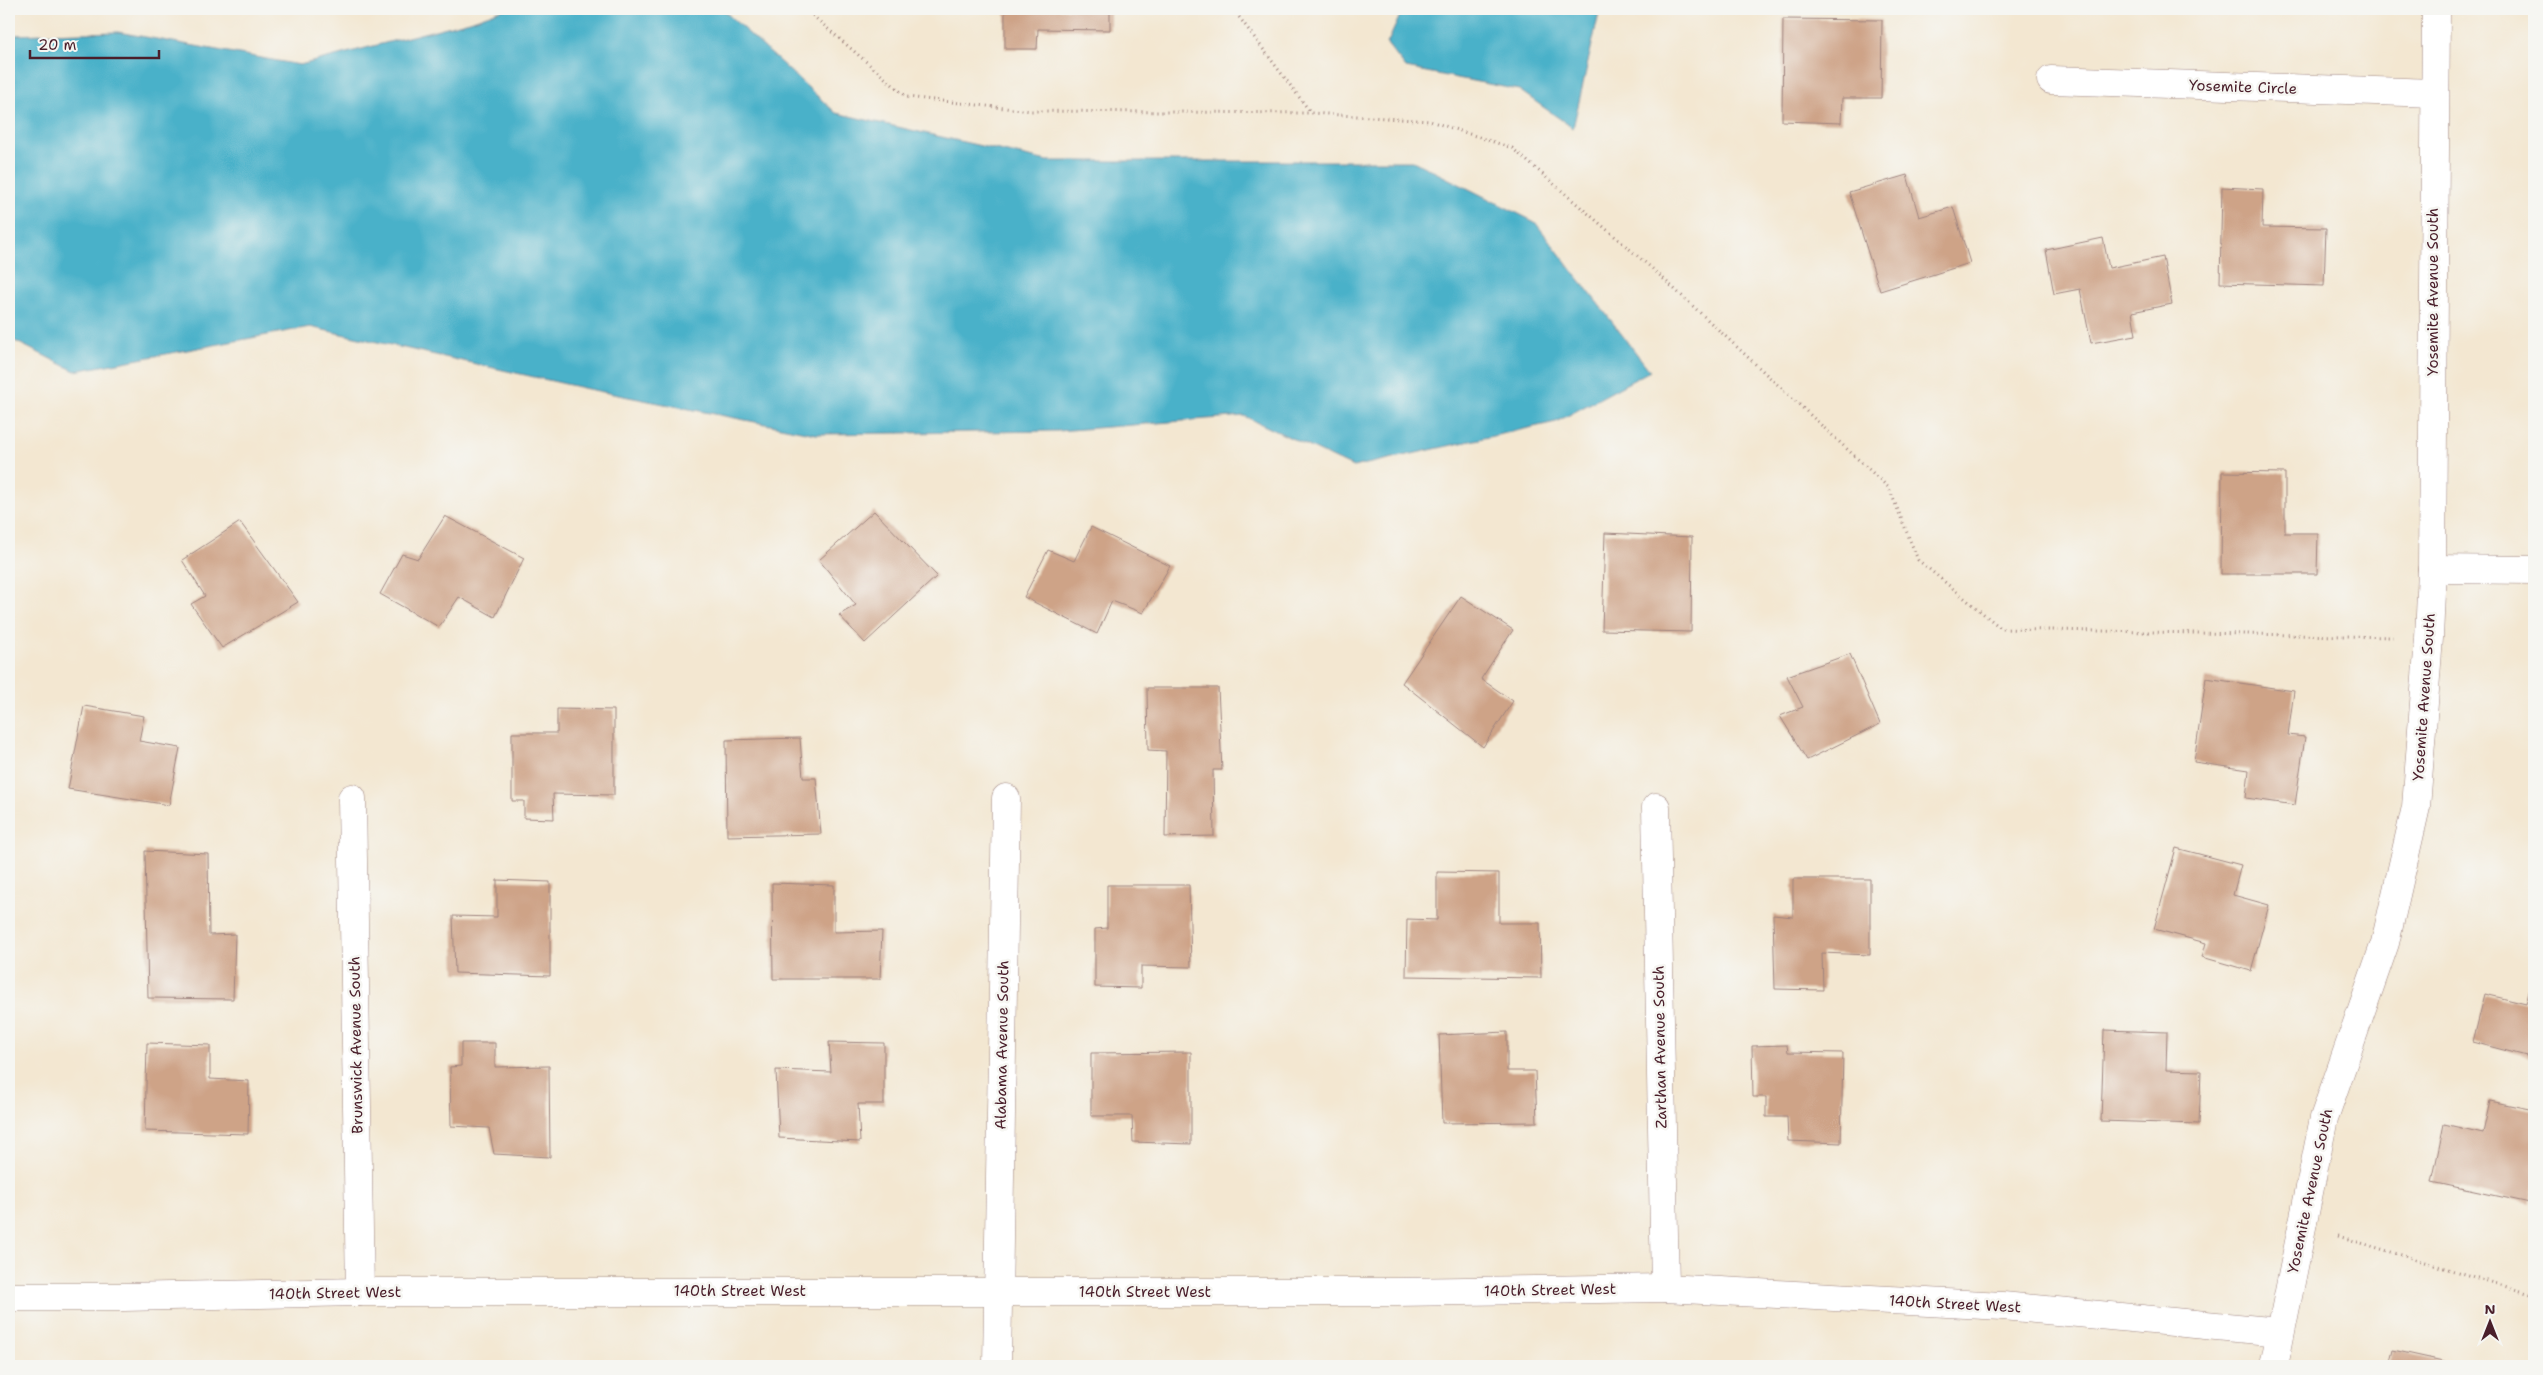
<svg xmlns="http://www.w3.org/2000/svg" width="2543" height="1375" viewBox="0 0 2543 1375" font-family="'Shantell Sans',sans-serif">
  <style>
    .water { fill: #4ab1c9; stroke: #4a687a }
    .building { fill: #cea387 }
    .lines { fill: none; stroke-linecap: round; stroke-linejoin: round }
    .minor-casing { stroke: #9e837e; stroke-width: 29 }
    .path { stroke: #9e837e; stroke-width: 3; stroke-dasharray: 1 4; stroke-linecap: butt }
    .minor { stroke: #fff; stroke-width: 28 }
    .labels { text-anchor: middle; dominant-baseline: central; stroke-width: 5; stroke-linejoin: round; paint-order: stroke }
    .street-label { font-size: 15px; fill: #4a1f2b; stroke: #f6f6f2 }
  </style>
  <rect width="100%" height="100%" fill="#f6f6f2"/>
  <filter id="ink" filterUnits="userSpaceOnUse"><feTurbulence type="fractalNoise" baseFrequency=".02" numOctaves="2"/><feDisplacementMap in="SourceGraphic" scale="10" xChannelSelector="R" yChannelSelector="G"/><feConvolveMatrix kernelMatrix="1 2 1 2 8 2 1 2 1" color-interpolation-filters="sRGB"/></filter>
  <filter id="wash" filterUnits="userSpaceOnUse"><feTurbulence type="fractalNoise" baseFrequency=".0096" numOctaves="4" result="noise"/><feDisplacementMap in="SourceGraphic" scale="20" xChannelSelector="R" yChannelSelector="G"/><feGaussianBlur stdDeviation="1.12" result="paint"/><feColorMatrix in="noise" values="0 0 0 0 0 0 0 0 0 0 0 0 0 0 0 0 0 1.4 0 .05"/><feComposite in="paint" operator="in"/></filter>
  <g filter="url(#wash)">
    <rect width="100%" height="100%" fill="#f3e7d1"/>
    <g class="water">
      <path d="M504,9H722L836,113L1047,161H1413L1535,222L1650,371L1556,422L1353,467L1244,416L1058,431L816,434L588,389L310,327L75,371L9,338V35L118,32L300,65L470,21Z"/>
      <path d="M1403,9H1600L1573,128L1519,90L1406,68L1387,44Z"/>
    </g>
    <g id="blocks">
      <g class="building">
        <path d="M1005,9H1110V30L1038,29L1037,49H1005Z"/>
        <path d="M1783,19L1882,20L1881,98H1842L1841,123L1782,121Z"/>
        <path d="M1907,175L1919,217L1953,207L1970,263L1880,291L1849,192Z"/>
        <path d="M2222,187L2263,189L2262,227L2326,228L2324,286L2220,283Z"/>
        <path d="M2103,238L2109,268L2163,257L2172,304L2132,312L2136,335L2091,343L2080,289L2054,294L2046,250Z"/>
        <path d="M2222,472L2285,473V533H2318L2317,574H2221Z"/>
        <path d="M874,511L937,576L865,643L839,615L856,605L819,560Z"/>
        <path d="M445,516L524,558L495,617L459,597L439,627L380,594L402,554L418,559Z"/>
        <path d="M240,522L298,602L222,648L191,604L205,596L182,560Z"/>
        <path d="M1091,527L1170,566L1143,613L1112,601L1097,634L1024,597L1048,550L1074,561Z"/>
        <path d="M1605,533L1692,537L1691,632L1602,630Z"/>
        <path d="M1461,596L1513,630L1481,679L1513,701L1483,747L1402,683Z"/>
        <path d="M1850,654L1880,724L1807,760L1780,716L1803,707L1787,676Z"/>
        <path d="M2206,678L2294,691L2288,735L2305,737L2295,805L2246,798L2249,770L2194,762Z"/>
        <path d="M1147,688H1218L1222,770H1213L1214,836L1165,837L1166,751L1148,750Z"/>
        <path d="M84,706L144,716L139,741L180,748L169,805L68,789Z"/>
        <path d="M557,709L614,710V795L553,794L554,819L524,818V801H512V733H557Z"/>
        <path d="M800,738L803,778H816L821,834L727,836L726,740Z"/>
        <path d="M2176,848L2241,865L2233,895L2269,905L2251,971L2202,957L2206,943L2154,929Z"/>
        <path d="M145,851L208,854L209,935L235,934L233,999L148,998Z"/>
        <path d="M1437,872L1499,873V923H1540L1541,978L1406,976L1407,919L1437,920Z"/>
        <path d="M1793,879H1870V955L1822,953L1823,990L1775,989L1773,915L1793,917Z"/>
        <path d="M497,880L550,882V976L455,973L453,916L497,917Z"/>
        <path d="M772,883L834,885V932L882,931L880,979H773Z"/>
        <path d="M1107,885H1189L1191,967L1141,966V988L1095,987V929L1107,928Z"/>
        <path d="M2534,972V1058L2473,1042L2485,994L2526,1004Z"/>
        <path d="M2104,1030L2167,1032L2166,1070L2201,1071L2199,1124L2101,1121Z"/>
        <path d="M1507,1032V1071H1535L1537,1122L1442,1123L1439,1035Z"/>
        <path d="M829,1042L884,1043V1104H858L860,1142L779,1138L776,1070L831,1072Z"/>
        <path d="M147,1043L210,1045V1079L249,1081L248,1134L145,1131Z"/>
        <path d="M461,1043H495V1067L549,1066L550,1157L494,1154L489,1128L451,1126L450,1067L461,1066Z"/>
        <path d="M1787,1045L1788,1052L1843,1053L1841,1143L1788,1141L1787,1117H1766V1097H1753L1752,1046Z"/>
        <path d="M1191,1052V1144L1133,1142L1132,1116H1091V1053Z"/>
        <path d="M2490,1101L2534,1110V1182L2530,1203L2432,1182L2444,1124L2483,1133Z"/>
        <path d="M2393,1350L2461,1365V1366H2389Z"/>
      </g>
    </g>
  </g>
  <g filter="url(#ink)">
    <use href="#blocks" fill-opacity="0" stroke="#9e837e" stroke-width="1"/>
    <g class="lines">
      <g class="minor-casing">
        <g id="minor">
          <path d="M2051,80L2434,93"/>
          <path d="M2432,569L2534,570"/>
          <path d="M352,798L360,1292"/>
          <path d="M1656,807L1665,1288"/>
          <path d="M9,1297H124L360,1292H1397L1665,1288L2003,1306L2280,1332"/>
          <path d="M997,1366L1006,798"/>
          <path d="M2274,1366L2324,1118L2385,943L2416,807L2429,638L2432,569L2436,9"/>
        </g>
      </g>
      <g class="path">
        <path d="M805,9L907,97L1031,111L1311,113L1430,121L1512,148L1655,271L1889,488L1918,560L2002,629L2393,637"/>
        <path d="M1233,9L1311,113"/>
        <path d="M2338,1236L2534,1295"/>
      </g>
      <use href="#minor" class="minor"/>
    </g>
  </g>
  <g class="labels">
    <g class="street-label">
      <text transform="translate(2243 87) rotate(2)">Yosemite Circle</text>
      <text transform="translate(2433 292) rotate(-90)">Yosemite Avenue South</text>
      <text transform="translate(2424 697) rotate(-86)">Yosemite Avenue South</text>
      <text transform="translate(356 1045) rotate(-91)">Brunswick Avenue South</text>
      <text transform="translate(1002 1045) rotate(-89)">Alabama Avenue South</text>
      <text transform="translate(1660 1047) rotate(-91)">Zarthan Avenue South</text>
      <text transform="translate(2310 1191) rotate(-78)">Yosemite Avenue South</text>
      <text transform="translate(1550 1290) rotate(-1)">140th Street West</text>
      <text x="740" y="1291">140th Street West</text>
      <text x="1145" y="1292">140th Street West</text>
      <text transform="translate(335 1293) rotate(-1)">140th Street West</text>
      <text transform="translate(1955 1304) rotate(3)">140th Street West</text>
    </g>
  </g>
  <rect width="2543" height="1375" fill="none" stroke="#f6f6f2" stroke-width="30"/>
  <g transform="translate(2490 1322)" stroke="#f6f6f2" stroke-width="4" paint-order="stroke">
  <path d="M0-4L9 19L0 12L-9 19Z" fill="#4a1f2b"/>
  <text y="-8" font-size="14" font-weight="bold" text-anchor="middle" fill="#4a1f2b">N</text>
  </g>
  <path d="M30 50v8h129v-8" fill="none" stroke="#4a1f2b" stroke-width="2.5"/>
  <text x="38" y="50" font-size="15" fill="#4a1f2b" stroke="#f6f6f2" stroke-width="4" paint-order="stroke">20 m</text>
</svg>
